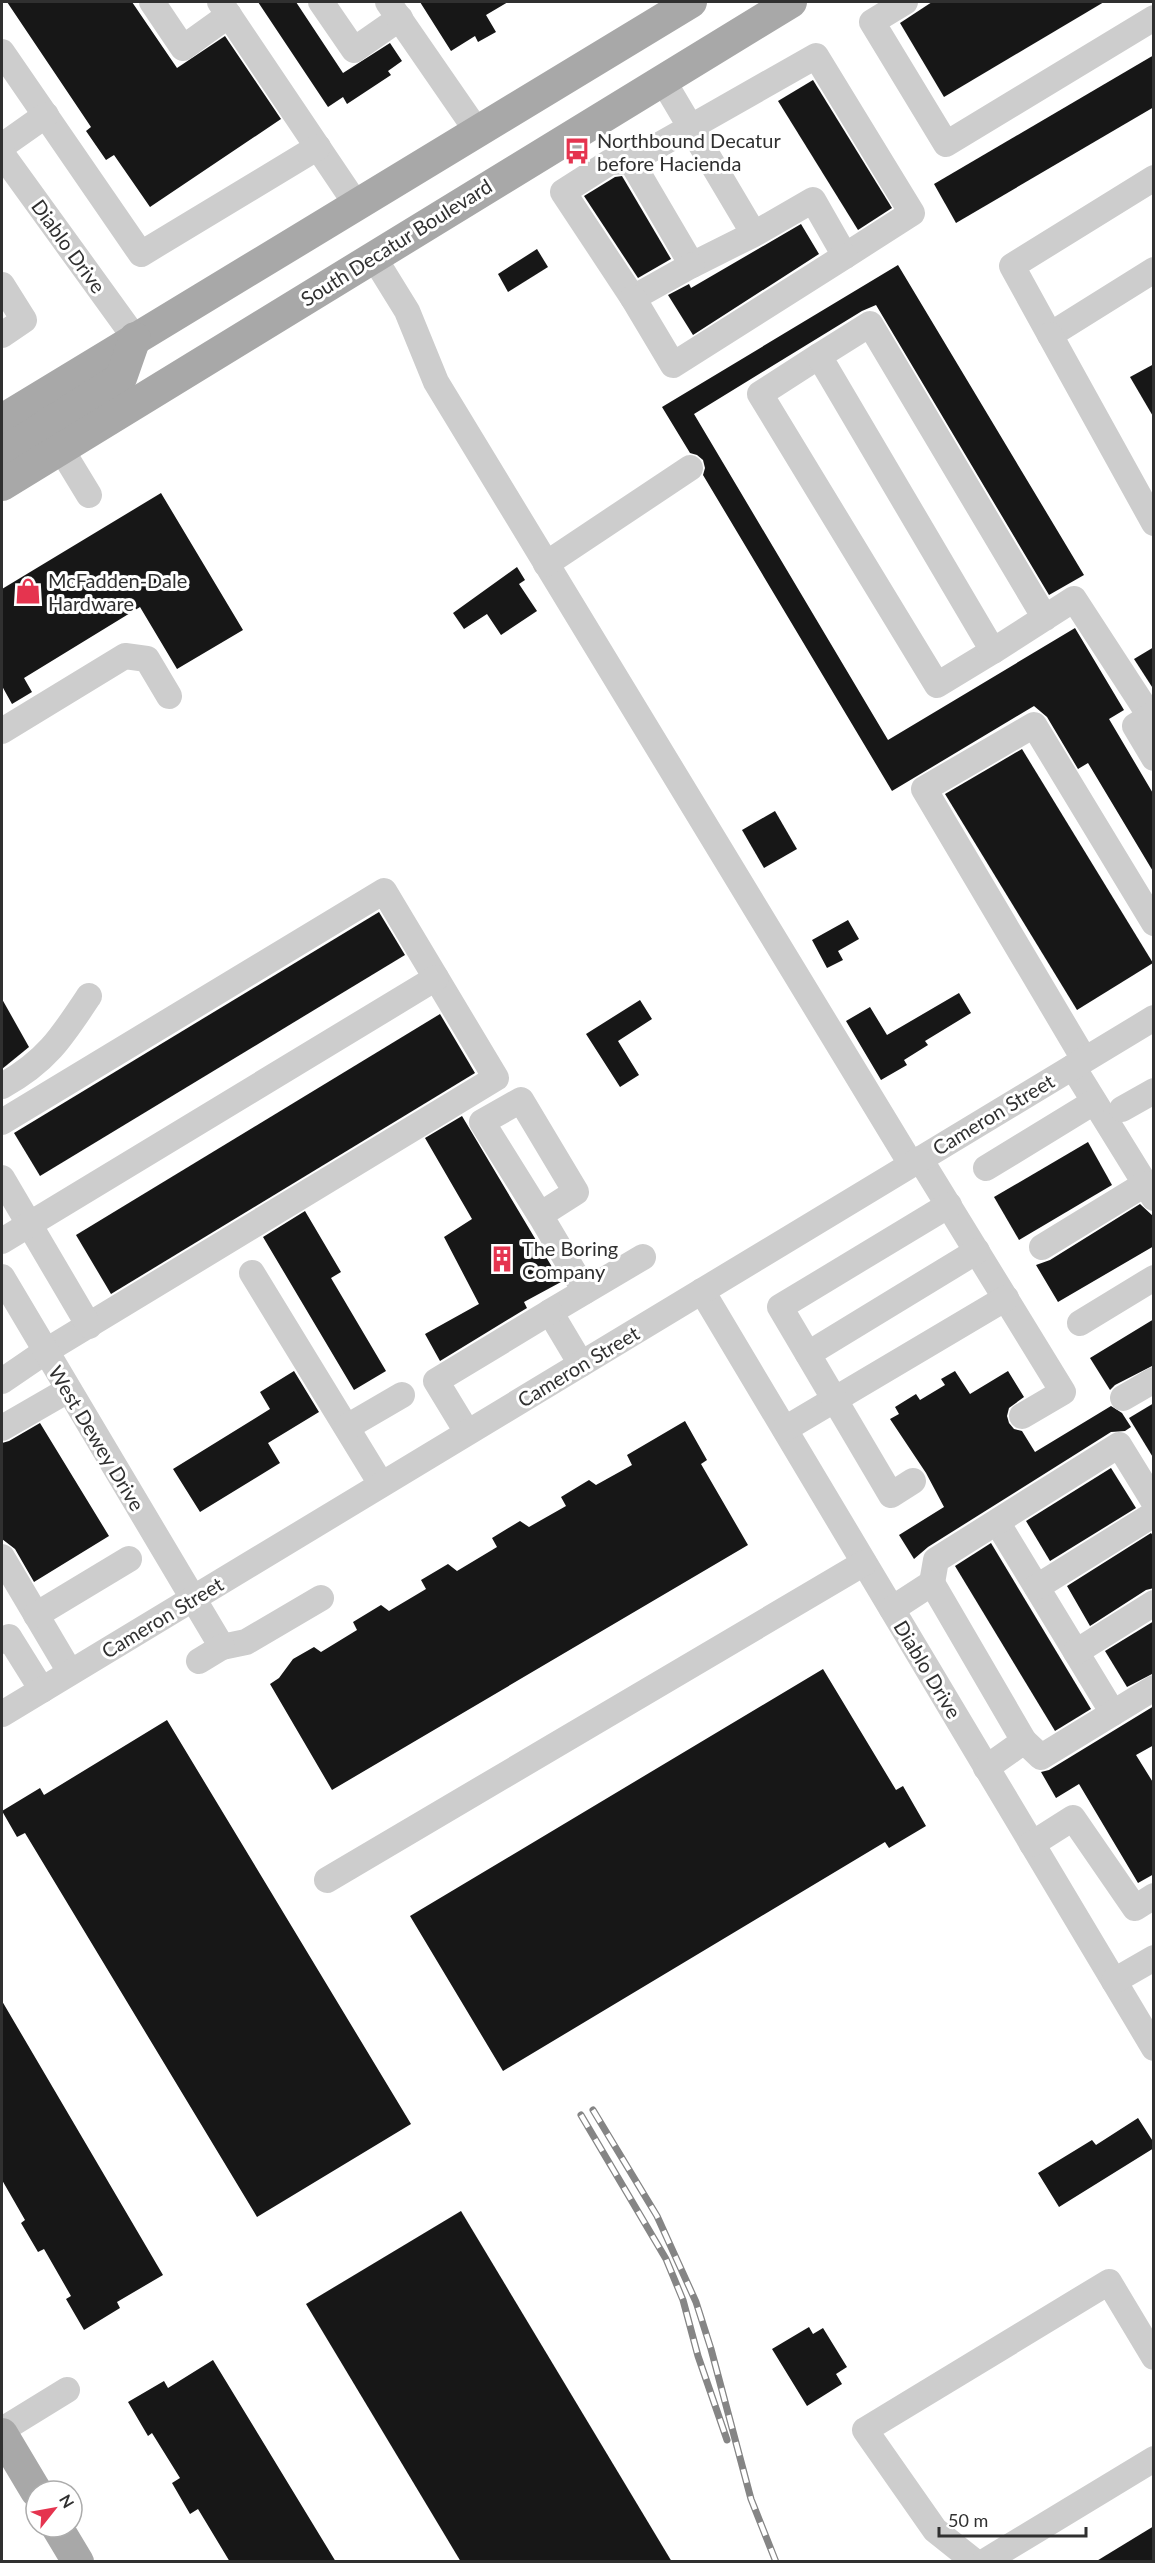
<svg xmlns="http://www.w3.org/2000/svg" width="1155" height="2563" viewBox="0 0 1155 2563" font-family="Lato,sans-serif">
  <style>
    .building { fill: #171717 }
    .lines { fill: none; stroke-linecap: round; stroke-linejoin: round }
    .minor { stroke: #cdcdcd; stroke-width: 26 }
    .major { stroke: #a8a8a8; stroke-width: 32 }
    .rail-casing { stroke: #858585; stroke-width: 7 }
    .rail { stroke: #fff; stroke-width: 4.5; stroke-dasharray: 14; stroke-linecap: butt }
    .labels { text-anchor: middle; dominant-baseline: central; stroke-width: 6; stroke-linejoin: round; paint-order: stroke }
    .poi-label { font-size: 20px; fill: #303030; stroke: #fff; text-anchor: start }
    .street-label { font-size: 20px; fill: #303030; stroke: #fff }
  </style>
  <rect width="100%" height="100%" fill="#fff"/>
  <g class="building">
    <path d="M7,2H132L177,68L225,36L281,119L150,207L114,155L106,160L86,131L91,127Z"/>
    <path d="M258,2H296L343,73L390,43L402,61L388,71L391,75L347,104L343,97L328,107Z"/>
    <path d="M420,2H508L486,15L496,32L478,42L475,36L451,51Z"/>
    <path d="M932,2H1104L944,97L900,23Z"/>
    <path d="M1154,55V107L956,223L934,184Z"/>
    <path d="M813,80L892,208L858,230L778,101Z"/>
    <path d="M622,176L671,259L638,278L584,196L615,177Z"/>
    <path d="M801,224L819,254L693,335L668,295L689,284L691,288Z"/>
    <path d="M537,249L548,267L508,292L498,274Z"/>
    <path d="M898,265L1084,575L1049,595L876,305L862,311L694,414L888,740L1075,628L1124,710L1109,719L1154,795V873L1088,763L1078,769L1047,717L1034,706L892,791L703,475L705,468L703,460L697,455L690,453L662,407Z"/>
    <path d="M1154,364V418L1130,377Z"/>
    <path d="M161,493L243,630L177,669L140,607L24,678L32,692L12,704L2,686V589Z"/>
    <path d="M517,567L525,580L519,584L537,611L501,635L487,614L464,629L453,613Z"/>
    <path d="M1154,647V690L1134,659Z"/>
    <path d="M1022,749L1153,963L1077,1010L945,794Z"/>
    <path d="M775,811L797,849L764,868L742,830Z"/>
    <path d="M379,912L405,955L40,1176L14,1133Z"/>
    <path d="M848,920L859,939L838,951L843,960L827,968L812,940Z"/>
    <path d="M959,993L971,1013L925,1041L928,1045L904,1060L907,1065L881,1080L846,1021L870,1007L887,1035Z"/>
    <path d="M2,999L29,1047L2,1069Z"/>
    <path d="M640,1000L652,1019L618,1041L639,1075L620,1087L586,1034Z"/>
    <path d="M440,1014L475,1073L111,1294L76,1235Z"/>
    <path d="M462,1116L561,1282L524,1302L527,1308L440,1361L425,1334L479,1304L444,1237L472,1219L425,1138Z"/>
    <path d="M1088,1142L1112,1185L1019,1240L994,1197Z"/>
    <path d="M1140,1204L1154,1217V1246L1058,1302L1036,1265L1050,1260Z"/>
    <path d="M305,1211L341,1272L331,1278L386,1371L354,1390L263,1237Z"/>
    <path d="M1154,1319V1365L1115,1385L1110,1390L1090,1358Z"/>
    <path d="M294,1371L319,1412L268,1443L280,1463L200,1512L173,1469L270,1409L260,1392Z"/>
    <path d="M955,1371L970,1394L1008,1371L1024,1397L1009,1408L1007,1416L1009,1423L1014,1429L1022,1431L1035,1452L1111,1406L1122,1413L1131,1427L1125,1431L1111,1432L928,1547L914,1559L899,1535L944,1507L926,1473L890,1419L899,1414L895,1407L916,1394L920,1400L945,1385L941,1379Z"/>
    <path d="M1154,1403V1459L1129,1418Z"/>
    <path d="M685,1421L707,1460L701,1464L748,1545L332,1790L270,1684L279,1678L293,1659L314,1647L321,1652L357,1630L353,1622L381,1605L389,1611L426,1589L421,1580L448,1564L457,1571L497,1547L492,1538L520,1521L529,1527L566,1506L561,1497L589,1480L596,1485L632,1465L627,1455Z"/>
    <path d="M40,1423L109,1536L34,1582L15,1549L2,1539V1443L9,1441Z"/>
    <path d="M1111,1468L1136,1508L1050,1561L1026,1521Z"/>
    <path d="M1151,1533L1154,1537V1588L1146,1590L1090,1626L1067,1586Z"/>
    <path d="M991,1543L1091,1709L1055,1731L955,1566Z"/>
    <path d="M1154,1621V1673L1127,1687L1105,1651Z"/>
    <path d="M823,1669L896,1790L903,1786L926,1826L889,1848L885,1842L503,2071L410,1916Z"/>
    <path d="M1154,1706V1745L1136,1755L1154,1784V1874L1138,1883L1079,1784L1056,1798L1041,1772L1049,1770Z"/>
    <path d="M167,1720L411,2124L257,2217L25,1833L17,1837L2,1811L40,1788L44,1795Z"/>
    <path d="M2,2001L163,2275L117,2302L120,2308L84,2330L66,2299L71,2296L44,2249L38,2252L21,2223L25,2220L2,2180Z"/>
    <path d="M1138,2118L1154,2143V2148L1059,2207L1038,2173L1092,2140L1096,2145Z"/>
    <path d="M461,2211L672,2562H461L306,2304Z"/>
    <path d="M809,2327L813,2334L823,2328L847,2367L836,2374L842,2384L807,2406L772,2349Z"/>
    <path d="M213,2360L336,2562H230L198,2509L190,2514L172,2483L180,2478L152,2433L148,2436L128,2402L164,2381L168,2388Z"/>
    <path d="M1154,2526V2562H1095Z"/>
  </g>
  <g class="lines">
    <g class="minor">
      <path d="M152,2L183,48L229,15"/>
      <path d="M220,2L356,204"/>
      <path d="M321,2L354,50L400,18"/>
      <path d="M388,2L477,131"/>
      <path d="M905,2L872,22L946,144L1154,18"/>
      <path d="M2,52L141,254L318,147"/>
      <path d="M662,79L754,234L813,200L845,256L912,213L816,56L691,127L631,161L692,265L754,234"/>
      <path d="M2,146L46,115"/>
      <path d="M2,154L135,338"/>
      <path d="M631,161L610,162L563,192L633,298L692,265"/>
      <path d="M1154,178L1012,266L1050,335L1154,270"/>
      <path d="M373,256L407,311L436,382L911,1164"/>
      <path d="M2,285L24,320L2,335"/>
      <path d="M633,298L673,365L845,256"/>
      <path d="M1050,335L1154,523"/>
      <path d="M819,356L760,394L937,685L993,651"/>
      <path d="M61,449L89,495"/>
      <path d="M546,564L690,468"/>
      <path d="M1045,618L870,324L819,356L993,651L1074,599L1150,716"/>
      <path d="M1154,714L1135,726L1154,758"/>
      <path d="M2,731L125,656L147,659L169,696"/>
      <path d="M1084,1059L924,789L1034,725L1154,923"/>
      <path d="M1073,1067L1154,1198"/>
      <path d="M2,1086C46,1062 62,1037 89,996"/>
      <path d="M1122,1109L1154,1091"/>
      <path d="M2,1122L384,891L496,1078L46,1351L2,1381"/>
      <path d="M920,1159L1063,1392L1022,1416"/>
      <path d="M986,1168L1094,1102"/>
      <path d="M2,1178L89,1326"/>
      <path d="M540,1215L482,1122L521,1100L576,1192L540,1215L585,1291"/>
      <path d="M2,1241L436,978"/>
      <path d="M1042,1247L1145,1184"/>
      <path d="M252,1273L381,1484"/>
      <path d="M2,1277L222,1647L246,1642L321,1598"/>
      <path d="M702,1291L1154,2048"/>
      <path d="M1080,1323L1154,1278"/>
      <path d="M808,1354L977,1251"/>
      <path d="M581,1364L550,1312L643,1257"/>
      <path d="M1123,1398L1154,1380"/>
      <path d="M347,1427L402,1395"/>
      <path d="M2,1428L68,1390"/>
      <path d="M785,1429L1006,1298"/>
      <path d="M467,1432L436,1381L550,1312"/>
      <path d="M913,1481L891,1495L780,1307L949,1205"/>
      <path d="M997,1522L1113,1713"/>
      <path d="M2,1557L70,1672"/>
      <path d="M932,1583L936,1560L1119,1445L1154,1502"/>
      <path d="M1037,1587L1154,1514"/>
      <path d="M892,1609L932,1583L1024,1741"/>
      <path d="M36,1615L129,1559"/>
      <path d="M2,1641L9,1637L42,1690"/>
      <path d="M1076,1652L1154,1603"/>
      <path d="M199,1661L222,1647"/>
      <path d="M2,1714L1154,1018"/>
      <path d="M986,1768L1024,1741L1041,1757L1154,1688"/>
      <path d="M1032,1844L1073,1818L1135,1908L1154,1896"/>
      <path d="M327,1880L864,1563"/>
      <path d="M1114,1981L1154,1958"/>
      <path d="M2,2430L67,2390"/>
      <path d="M975,2562L935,2530L865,2430L1109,2282L1154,2357"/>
      <path d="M984,2562L1154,2459"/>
    </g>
    <g class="major">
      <path d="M2,420L691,2"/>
      <path d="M2,456L6,451L121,378L135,338"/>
      <path d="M2,485L791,2"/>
      <path d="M2,2434L36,2491"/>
      <path d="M57,2527L78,2562"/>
    </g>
    <g class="rail-casing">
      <g id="rail">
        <path d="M593,2110L657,2216L696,2302L711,2349L751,2499L776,2562"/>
        <path d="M581,2115L666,2259L683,2300L698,2356L727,2440"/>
      </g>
    </g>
    <use href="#rail" class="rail"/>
  </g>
  <defs>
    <g id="bus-bare" transform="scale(2.07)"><path d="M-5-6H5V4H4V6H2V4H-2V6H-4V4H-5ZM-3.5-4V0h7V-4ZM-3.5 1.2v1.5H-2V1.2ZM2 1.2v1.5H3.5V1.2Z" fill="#e5344f" stroke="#fff" stroke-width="2.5" paint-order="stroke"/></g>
    <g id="shop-bare" transform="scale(2.07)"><path d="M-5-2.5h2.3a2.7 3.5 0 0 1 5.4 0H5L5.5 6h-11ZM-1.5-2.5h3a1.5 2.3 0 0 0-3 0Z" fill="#e5344f" stroke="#fff" stroke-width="2.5" paint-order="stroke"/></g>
    <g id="building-bare" transform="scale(2.07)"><path d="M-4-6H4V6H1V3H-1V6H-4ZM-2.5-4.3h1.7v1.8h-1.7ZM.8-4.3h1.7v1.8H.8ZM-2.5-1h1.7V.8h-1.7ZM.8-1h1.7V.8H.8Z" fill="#e5344f" stroke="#fff" stroke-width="2.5" paint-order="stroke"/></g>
  </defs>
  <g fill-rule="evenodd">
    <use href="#bus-bare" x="577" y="151"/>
    <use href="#shop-bare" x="28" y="591"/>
    <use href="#building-bare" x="502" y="1259"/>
  </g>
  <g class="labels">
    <g class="poi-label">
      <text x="597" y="140">Northbound Decatur<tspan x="597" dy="23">before Hacienda</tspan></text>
      <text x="48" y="580">McFadden-Dale<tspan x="48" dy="23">Hardware</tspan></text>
      <text x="522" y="1248">The Boring<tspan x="522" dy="23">Company</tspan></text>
    </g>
    <g class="street-label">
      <text transform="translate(396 242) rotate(-32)">South Decatur Boulevard</text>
      <text transform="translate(69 246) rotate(54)">Diablo Drive</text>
      <text transform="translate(993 1114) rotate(-31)">Cameron Street</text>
      <text transform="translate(578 1366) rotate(-31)">Cameron Street</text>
      <text transform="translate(97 1438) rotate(59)">West Dewey Drive</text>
      <text transform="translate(162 1617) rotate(-31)">Cameron Street</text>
      <text transform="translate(928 1669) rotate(59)">Diablo Drive</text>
    </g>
  </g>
  <rect width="1155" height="2563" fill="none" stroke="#303030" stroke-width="6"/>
  <g transform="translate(54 2509) rotate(59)"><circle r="28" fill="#ffffff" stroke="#acacac" stroke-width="1.5"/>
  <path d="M0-4.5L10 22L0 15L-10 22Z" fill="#e5344f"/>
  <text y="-9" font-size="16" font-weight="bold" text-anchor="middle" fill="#303030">N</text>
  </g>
  <path d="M939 2527v9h147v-9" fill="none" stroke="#303030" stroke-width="3"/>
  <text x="948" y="2527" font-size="18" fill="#303030" stroke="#ffffff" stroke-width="4.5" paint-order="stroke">50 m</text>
</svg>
